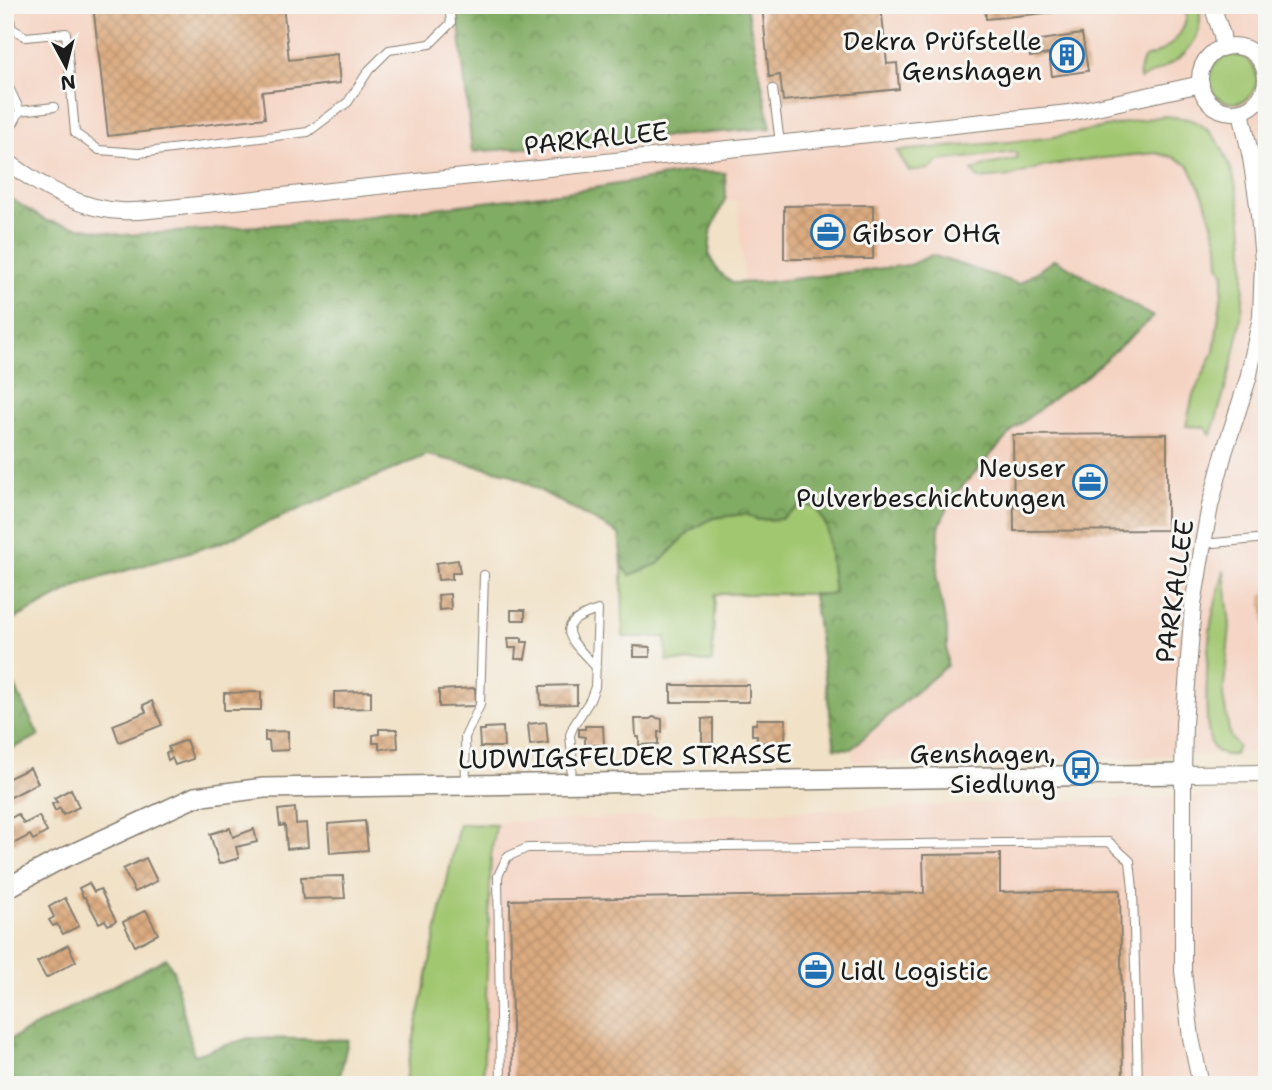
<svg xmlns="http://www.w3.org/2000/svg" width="1272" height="1090" viewBox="0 0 1272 1090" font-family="'Shantell Sans',sans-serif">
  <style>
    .built { fill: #f5d3c2 }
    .green { fill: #a2c771; stroke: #5f7246; stroke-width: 2 }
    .forest { fill: url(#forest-crowns); stroke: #4e6440; stroke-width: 2 }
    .building { fill: url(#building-cross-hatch) }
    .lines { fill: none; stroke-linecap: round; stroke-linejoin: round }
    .service-casing { stroke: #867e71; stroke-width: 10 }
    .minor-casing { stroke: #867e71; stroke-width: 18 }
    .tertiary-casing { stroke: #867e71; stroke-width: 22 }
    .service { stroke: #fff; stroke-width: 8 }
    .minor { stroke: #fff; stroke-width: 16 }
    .tertiary { stroke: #fff; stroke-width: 19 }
    .labels { text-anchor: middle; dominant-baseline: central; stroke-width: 6; stroke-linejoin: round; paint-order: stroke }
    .poi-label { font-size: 26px; fill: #1c1c1c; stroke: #f6f6f2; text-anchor: end }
    .street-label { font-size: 26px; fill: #1c1c1c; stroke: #f6f6f2 }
  </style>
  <defs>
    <pattern id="forest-crowns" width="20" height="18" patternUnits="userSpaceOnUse" patternTransform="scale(1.75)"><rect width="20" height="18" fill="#81ac63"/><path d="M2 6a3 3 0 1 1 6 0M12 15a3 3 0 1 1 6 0" fill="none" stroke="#698b51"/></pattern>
    <pattern id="building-cross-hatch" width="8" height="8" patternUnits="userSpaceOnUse" patternTransform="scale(1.75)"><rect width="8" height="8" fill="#dbab80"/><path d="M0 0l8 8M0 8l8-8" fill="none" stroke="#bb936e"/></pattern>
  </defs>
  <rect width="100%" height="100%" fill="#f6f6f2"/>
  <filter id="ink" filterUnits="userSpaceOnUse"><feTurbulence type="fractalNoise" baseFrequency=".0143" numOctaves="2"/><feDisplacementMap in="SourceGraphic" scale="14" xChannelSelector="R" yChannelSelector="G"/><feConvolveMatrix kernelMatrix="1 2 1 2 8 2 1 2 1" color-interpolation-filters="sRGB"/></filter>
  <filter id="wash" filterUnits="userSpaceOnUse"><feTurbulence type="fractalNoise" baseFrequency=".00686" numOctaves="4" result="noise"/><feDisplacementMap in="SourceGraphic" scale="28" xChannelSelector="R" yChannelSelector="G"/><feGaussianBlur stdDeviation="1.57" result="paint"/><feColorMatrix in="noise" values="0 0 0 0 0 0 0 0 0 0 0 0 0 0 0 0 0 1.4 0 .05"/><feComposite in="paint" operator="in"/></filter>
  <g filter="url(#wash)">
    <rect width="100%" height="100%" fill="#f1e1c6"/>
    <g class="built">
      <path d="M5,5H1267V752L1122,758L853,762L850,718L745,291L737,201L87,262L5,220Z"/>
      <path d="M1267,793V1085H404L459,824Z"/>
    </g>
    <g class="green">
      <path d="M1186,5H1199C1207,48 1173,65 1140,79C1139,71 1139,63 1145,58C1148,56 1153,56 1156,54C1175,44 1190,27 1186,5Z"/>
      <circle cx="1233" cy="79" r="24"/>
      <path d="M1165,116C1173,117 1183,117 1191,120C1245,140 1247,253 1243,300C1239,346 1225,391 1211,435L1205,427L1186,426L1193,395L1214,352L1222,292L1224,274L1219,265L1218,244L1211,220L1204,197L1189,166L1176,158L1156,153L1083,160L1042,167L1011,176L979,179L972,171L987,165L1017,159L1016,152L939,161L930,169L909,171L897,151C949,146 1002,144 1053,137C1091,131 1127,121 1165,116Z"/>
      <path d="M803,504L817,509L827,527L834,594H715L712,662L667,661L666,637H623L622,566L631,575L658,564L691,530L713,518L745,514L758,520L781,519Z"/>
      <path d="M1224,570L1230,626L1223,696L1230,736L1238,747L1234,755C1227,756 1219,754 1214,749C1201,734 1208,645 1211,624C1214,605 1220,588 1224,570Z"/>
      <path d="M459,824L496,825L491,856L483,1085H404Z"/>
    </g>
    <g class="forest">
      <path d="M457,5H746L771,128L472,152Z"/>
      <path d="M689,172L725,173L726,197L711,231L709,255L718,271L732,283L768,282L909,265L932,255L1019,284L1055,259L1153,317L1081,381L1059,394L1014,429L950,500L939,528L937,579L947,631V666L906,700L851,749L835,748L813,595L834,594L827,527L817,509L804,504L781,519L758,520L745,514L713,518L691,530L658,564L630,575L622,566L619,534L508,473L427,455L220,543L83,583L5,624V195L47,221L122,235L193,231L345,219L582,190Z"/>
      <path d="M5,666L39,736L5,752Z"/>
      <path d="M166,958L173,970L194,1055L249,1038L348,1040L338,1085H5V1042Z"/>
    </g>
    <g id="blocks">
      <g class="building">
        <path d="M93,5H283L289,60L337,54L340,83L262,92L265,118L108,136Z"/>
        <path d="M762,5H881L887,64L897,63L899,89L783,101L780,75L769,77Z"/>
        <path d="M985,5H1104V7L986,19Z"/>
        <path d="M1082,34L1088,71L1052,76L1049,54L1030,57L1027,42Z"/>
        <path d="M873,205V259H784V206Z"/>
        <path d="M1167,434V530L1014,531L1013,435Z"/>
        <path d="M458,560L460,573H452V579L438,580L436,563Z"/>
        <path d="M1267,593V633H1265L1261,594Z"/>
        <path d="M450,594L451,609L439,610L438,595Z"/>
        <rect x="511" y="610" width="14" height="10"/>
        <path d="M508,638H522V642H528L525,659H515L516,648H509Z"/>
        <path d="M634,646L650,647V657H634Z"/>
        <path d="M577,685V704L541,705L540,686Z"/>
        <rect x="671" y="685" width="78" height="17"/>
        <path d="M475,688L476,706L439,707V690Z"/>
        <path d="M371,691V708L334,709V692Z"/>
        <path d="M261,692V710H224V693Z"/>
        <path d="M152,701L162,725L119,742L113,725L146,712L143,705Z"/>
        <path d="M653,717L662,719V732H658V744L639,745V737H636L635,719H650Z"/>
        <path d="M713,718V743H702V719Z"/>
        <path d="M757,719H786L785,742L757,743V735H752V724H756Z"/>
        <path d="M546,722L548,743L530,745L528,724Z"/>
        <path d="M585,726H603L604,745H585V737L579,736V729H585Z"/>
        <path d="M503,727L504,747H480L479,730H485V728Z"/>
        <path d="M379,729H397L398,748L379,749V743H373V735L379,734Z"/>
        <path d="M288,731V750L270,751L269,741H265V732Z"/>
        <path d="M186,740L193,759L175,765L172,758L168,760L166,753L170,752L168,747Z"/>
        <path d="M30,768L38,783L5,800V780Z"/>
        <path d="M71,789L79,807L63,815L60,808L55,811L52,804L57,802L54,798Z"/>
        <path d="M295,808L296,824L306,823L308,847L287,849L285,825L280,826L278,810Z"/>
        <path d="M18,814L24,824L39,816L47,832L33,840L30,835L5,848V821Z"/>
        <path d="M365,821L368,850L330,853L328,824Z"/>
        <path d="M230,828L233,837L254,829L257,842L236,847L239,858L219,864L210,834Z"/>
        <path d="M1000,854V892L1120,890L1123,1085H513L510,900L924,893L923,855Z"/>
        <path d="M146,858L157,881L135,892L123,869Z"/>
        <path d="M343,876L345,898L303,899L301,877Z"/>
        <path d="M89,883L94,892L100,889L116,921L108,925L105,920L99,923L85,897H83L79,888Z"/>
        <path d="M65,898L79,926L63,934L57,924L53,926L49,920L54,917L49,907Z"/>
        <path d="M146,910L158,934L135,946L123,922Z"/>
        <path d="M68,945L76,961L46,978L37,962Z"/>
      </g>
    </g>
  </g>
  <g filter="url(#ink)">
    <use href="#blocks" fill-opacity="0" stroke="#867e71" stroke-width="2"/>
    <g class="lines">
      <g class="service-casing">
        <g id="service">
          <path d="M9,5L11,28L26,37L66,33L75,133L99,150L139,153L308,132L348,102L369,70L389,50L430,44L451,23L449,5"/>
          <path d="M1265,70L1267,69"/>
          <path d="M5,79L20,111"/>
          <path d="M773,89L780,143"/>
          <path d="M5,132L12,126L20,111L54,107"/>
          <path d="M1203,544L1267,538"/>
          <path d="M571,783L572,756L570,735L573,727L590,700L595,687L598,610C549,625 572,641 596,667"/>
          <path d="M466,785L465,737L480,705L484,575"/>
          <path d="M501,1085L498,876L507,857L527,848L1109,842L1130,861L1133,889L1138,1085"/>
        </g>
      </g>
      <g class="minor-casing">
        <g id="minor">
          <path d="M1212,5L1222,35L1223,47"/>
          <circle cx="1233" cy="79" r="33"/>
          <path d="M5,160C38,185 79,209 121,211C134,212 148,210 160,209L1069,113L1201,84"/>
          <path d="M1183,774L1267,773"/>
          <path d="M1201,1085L1191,1038L1183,971V774L1184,724L1193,605L1203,544L1210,506L1224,453L1248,379L1261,317L1263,260L1258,205L1251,158L1241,111"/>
        </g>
      </g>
      <g class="tertiary-casing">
        <path id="tertiary" d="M5,889L53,863L195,797L264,788L1183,774"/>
      </g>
      <use href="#service" class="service"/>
      <use href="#minor" class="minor"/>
      <use href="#tertiary" class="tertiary"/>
    </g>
  </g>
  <defs>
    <g id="building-ring" transform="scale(1.75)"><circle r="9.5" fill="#f6f6f2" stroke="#1f6fb2" stroke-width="1.5"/><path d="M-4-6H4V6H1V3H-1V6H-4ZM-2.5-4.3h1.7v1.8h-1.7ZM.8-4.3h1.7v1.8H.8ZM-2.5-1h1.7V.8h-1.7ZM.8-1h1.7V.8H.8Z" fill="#1f6fb2"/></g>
    <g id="office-ring" transform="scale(1.75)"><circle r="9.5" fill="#f6f6f2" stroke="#1f6fb2" stroke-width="1.5"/><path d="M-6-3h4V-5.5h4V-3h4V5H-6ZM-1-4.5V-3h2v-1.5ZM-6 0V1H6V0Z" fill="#1f6fb2"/></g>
    <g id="bus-ring" transform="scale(1.75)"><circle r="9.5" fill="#f6f6f2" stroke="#1f6fb2" stroke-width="1.5"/><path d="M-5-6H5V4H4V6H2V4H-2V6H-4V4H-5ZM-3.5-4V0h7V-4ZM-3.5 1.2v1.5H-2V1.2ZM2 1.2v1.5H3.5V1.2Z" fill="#1f6fb2"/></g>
  </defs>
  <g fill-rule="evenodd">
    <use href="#building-ring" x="1067" y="55"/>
    <use href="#office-ring" x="828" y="232"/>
    <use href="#office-ring" x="1090" y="482"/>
    <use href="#bus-ring" x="1081" y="768"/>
    <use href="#office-ring" x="816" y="970"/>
  </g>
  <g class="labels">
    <g class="poi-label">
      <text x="1042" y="40">Dekra Prüfstelle<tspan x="1042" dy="30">Genshagen</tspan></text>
      <text x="852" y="232" text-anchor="start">Gibsor OHG</text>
      <text x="1066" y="467">Neuser<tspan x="1066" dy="30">Pulverbeschichtungen</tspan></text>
      <text x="1056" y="753">Genshagen,<tspan x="1056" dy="30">Siedlung</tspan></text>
      <text x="840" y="970" text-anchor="start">Lidl Logistic</text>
    </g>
    <g class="street-label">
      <text transform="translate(596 138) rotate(-6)">PARKALLEE</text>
      <text transform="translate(1174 591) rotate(-82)">PARKALLEE</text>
      <text transform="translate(625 756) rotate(-1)">LUDWIGSFELDER STRASSE</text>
    </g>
  </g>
  <rect width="1272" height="1090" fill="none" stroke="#f6f6f2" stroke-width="28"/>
  <g transform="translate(66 66) rotate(173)" stroke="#f6f6f2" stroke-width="5" paint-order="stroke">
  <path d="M0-5L12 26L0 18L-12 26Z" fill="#1c1c1c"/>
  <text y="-10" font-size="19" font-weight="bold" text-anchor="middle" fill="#1c1c1c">N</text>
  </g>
</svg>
